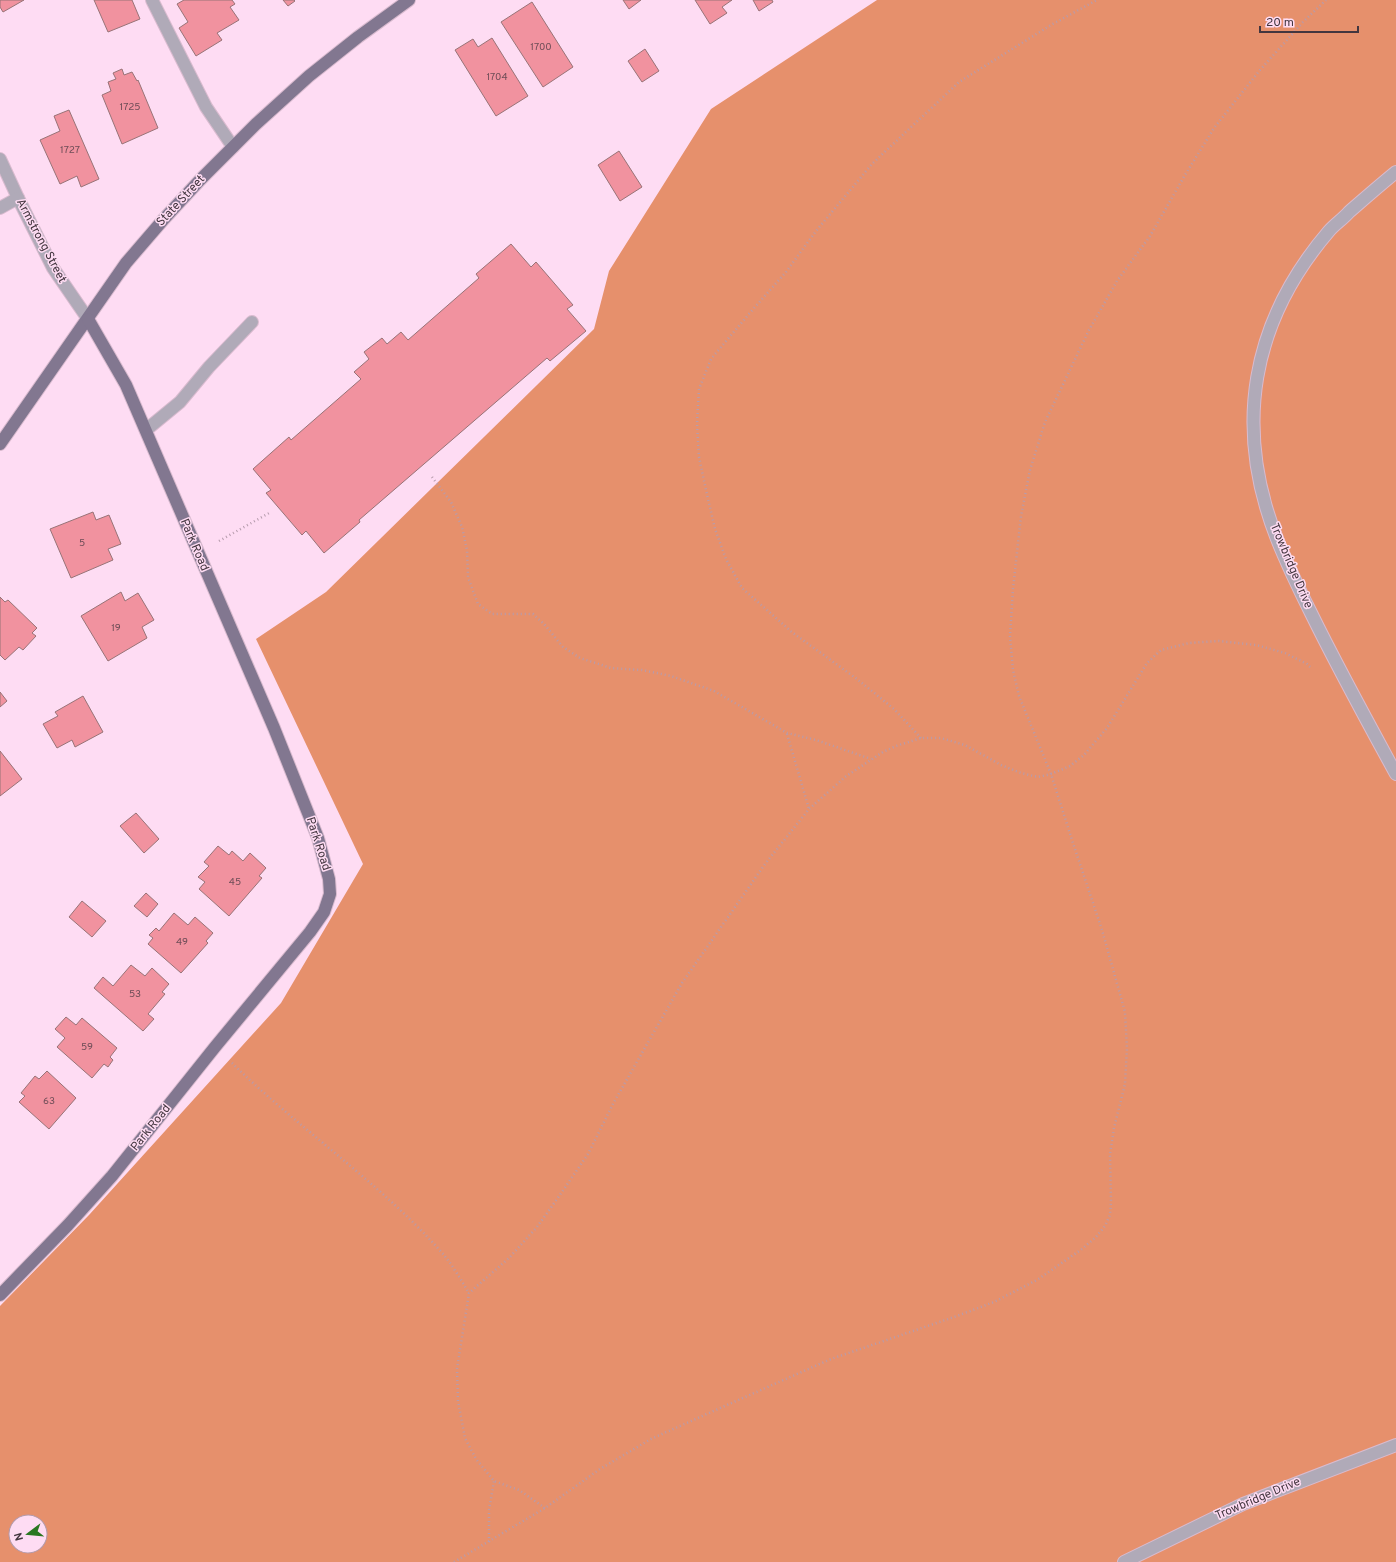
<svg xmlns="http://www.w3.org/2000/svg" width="1396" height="1562" viewBox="0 0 1396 1562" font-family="Overpass,sans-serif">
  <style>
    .forest { fill: #e6906c; fill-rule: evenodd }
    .building { fill: #f1929f; stroke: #987377 }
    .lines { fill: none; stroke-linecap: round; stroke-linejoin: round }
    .minor-casing { stroke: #d9bbcf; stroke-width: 14 }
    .major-casing { stroke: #d9bbcf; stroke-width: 14 }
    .path { stroke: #b69cad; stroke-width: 2.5; stroke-dasharray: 1 3; stroke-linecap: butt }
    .minor { stroke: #b0aab8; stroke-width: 12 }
    .major { stroke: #827790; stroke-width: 12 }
    .labels { text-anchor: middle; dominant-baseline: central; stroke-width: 3; stroke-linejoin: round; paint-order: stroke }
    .number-label { font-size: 10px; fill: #6e4d57 }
    .street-label { font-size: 12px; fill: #43363f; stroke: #fedcf3 }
  </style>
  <rect width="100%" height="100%" fill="#fedcf3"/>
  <path class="forest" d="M877,0H1396V1562H0V1306L89,1215L281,1003L363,864L256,639L326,592L594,329L609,271L711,109ZM16,1522H40V1546H16Z"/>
  <g class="building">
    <path d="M0,0H24L3,12L0,7Z"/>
    <path d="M94,0H132L140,19L108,32Z"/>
    <path d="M184,0H232L235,4L230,7L239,20L217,33L222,40L196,56L179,28L188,22L177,4Z"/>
    <path d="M283,0H294L295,1L288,6Z"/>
    <path d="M623,0H641L629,9Z"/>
    <path d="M695,0H732L722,7L727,13L710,24Z"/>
    <path d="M753,0H772L773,2L759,11Z"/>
    <path d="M532,2L573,67L543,87L501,22Z"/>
    <path d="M492,38L528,96L496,116L455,50L473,39L478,47Z"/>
    <path d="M645,49L659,71L642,82L628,61Z"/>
    <path d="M122,69L124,75L132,72L137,81L138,80L158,128L122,144L102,95L111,91L108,82L116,79L113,73Z"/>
    <path d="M69,110L99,179L81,187L77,176L60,184L40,140L60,131L54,116Z"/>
    <path d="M619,151L642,187L620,201L598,165Z"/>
    <path d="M511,244L531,267L536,262L573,305L567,309L586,331L550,361L547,358L359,520L360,522L324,553L306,531L302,535L266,493L271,490L253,469L289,437L291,440L361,379L354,372L369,359L364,352L382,338L387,344L401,332L408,340L479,278L476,274Z"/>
    <path d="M93,512L96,520L109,515L121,544L108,549L113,560L71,578L50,529Z"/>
    <path d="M121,592L125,601L138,593L154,620L142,627L147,638L108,661L81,616Z"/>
    <path d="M0,597L5,602L8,600L37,628L32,633L36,636L23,650L19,647L5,660L0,655Z"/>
    <path d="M0,692L7,701L0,707Z"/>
    <path d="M83,696L103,732L75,747L72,740L57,748L43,724L58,716L55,712Z"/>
    <path d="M0,751L22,779L0,796Z"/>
    <path d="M136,813L159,839L144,853L120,826Z"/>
    <path d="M218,846L229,855L232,851L243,861L250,853L266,868L259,876L262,878L229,916L199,889L205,882L198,877L209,866L204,862Z"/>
    <path d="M146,893L158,904L147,917L134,906Z"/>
    <path d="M82,901L106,921L92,937L69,917Z"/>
    <path d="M174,913L188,925L195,917L213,933L206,941L208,943L181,973L148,944L153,938L149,935L156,928L159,931Z"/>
    <path d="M131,965L145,976L152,968L169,984L162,992L165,994L148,1014L154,1019L143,1031L94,988L103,977L113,986Z"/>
    <path d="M66,1017L76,1025L82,1018L117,1048L110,1057L113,1060L108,1067L104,1064L92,1078L57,1047L65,1038L55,1029Z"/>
    <path d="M47,1071L76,1098L49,1129L19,1102L25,1096L21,1093L35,1076L39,1079Z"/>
  </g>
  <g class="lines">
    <g class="minor-casing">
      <g id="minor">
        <path d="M152,0L206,107L233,147"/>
        <path d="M0,159L18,198L53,268L88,319"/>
        <path d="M1396,172C1380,185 1364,199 1349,212C1343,219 1335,224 1329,231C1251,322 1233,427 1277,539C1287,564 1299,589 1311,613C1338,668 1367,721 1396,774"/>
        <path d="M0,208L18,198"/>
        <path d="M146,430L180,402L209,367L252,322"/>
        <path d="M1124,1562L1243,1504L1396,1445"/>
      </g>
    </g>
    <g class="major-casing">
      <g id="major">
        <path d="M0,444L126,263L163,220L200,180L256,124L309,76L358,37L409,0"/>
        <path d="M0,1295L68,1225L112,1176L215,1047L310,932L324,912L330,894L329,879L318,838L274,728L126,385L88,319"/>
      </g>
    </g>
    <g class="path">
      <path d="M432,477L451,502L462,527L467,550L468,577L478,604L492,614H533L544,624L563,647L580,658L611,668L642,670L671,676L714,691L787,733L816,740L871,759"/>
      <path d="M219,541L271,512"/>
      <path d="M787,734L809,809"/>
      <path d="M921,738L894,709L857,679L793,633L742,588L726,559L715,529L706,490L699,457L697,424L699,389L711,359L754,308L786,272L816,231L872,164L959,82L1051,25L1097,0"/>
      <path d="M232,1063C300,1130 381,1183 444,1255C453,1266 461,1280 469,1293"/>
      <path d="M545,1508L519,1490L494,1481L476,1459L465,1438L458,1401L457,1369L469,1293L509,1258L537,1227L555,1202L588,1154L614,1102L682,983L765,864L809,809L845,777L883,752L896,746L921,738H941L965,745L1001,765L1021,773L1038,777L1051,774L1070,766L1084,755L1107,728L1147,663L1161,650L1189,643L1219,641L1256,645L1285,653L1307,664L1310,667"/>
      <path d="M489,1542V1510L494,1481"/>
      <path d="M454,1562L545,1508L600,1469L651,1439L709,1413L831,1359L957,1316L994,1302L1037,1280L1082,1249L1096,1237L1105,1226L1110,1215L1111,1202L1110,1154L1114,1128L1125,1084L1127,1048L1125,1012L1102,930L1072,840L1051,774L1019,696L1013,670L1010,636L1013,589L1021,516L1030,470L1045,422L1089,330L1117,281L1150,236L1185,175L1214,128L1260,70L1303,22L1326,0"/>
    </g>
    <use href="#minor" class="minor"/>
    <use href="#major" class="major"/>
  </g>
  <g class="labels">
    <g class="number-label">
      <text x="541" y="47">1700</text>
      <text x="497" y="77">1704</text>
      <text x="130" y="107">1725</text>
      <text x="70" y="150">1727</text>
      <text x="82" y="543">5</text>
      <text x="116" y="628">19</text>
      <text x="235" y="882">45</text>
      <text x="182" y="942">49</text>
      <text x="135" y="994">53</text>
      <text x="87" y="1047">59</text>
      <text x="49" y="1101">63</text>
    </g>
    <g class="street-label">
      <text transform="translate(181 201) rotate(-47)">State Street</text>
      <text transform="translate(41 241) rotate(62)">Armstrong Street</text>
      <text transform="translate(194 545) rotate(67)">Park Road</text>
      <text transform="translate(1291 566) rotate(67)">Trowbridge Drive</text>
      <text transform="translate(318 844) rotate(72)">Park Road</text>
      <text transform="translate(151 1128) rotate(-51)">Park Road</text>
      <text transform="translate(1258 1499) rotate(-23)">Trowbridge Drive</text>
    </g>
  </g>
  <g transform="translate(28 1534) rotate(254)"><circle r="19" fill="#fedcf3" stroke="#b39aab"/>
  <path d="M0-3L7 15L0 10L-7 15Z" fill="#297720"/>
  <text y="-6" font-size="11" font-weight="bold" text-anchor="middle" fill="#43363f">N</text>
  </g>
  <path d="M1260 26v6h98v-6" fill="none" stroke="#43363f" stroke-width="2"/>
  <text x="1266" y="26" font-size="12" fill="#43363f" stroke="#fedcf3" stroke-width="3" paint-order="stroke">20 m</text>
</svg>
